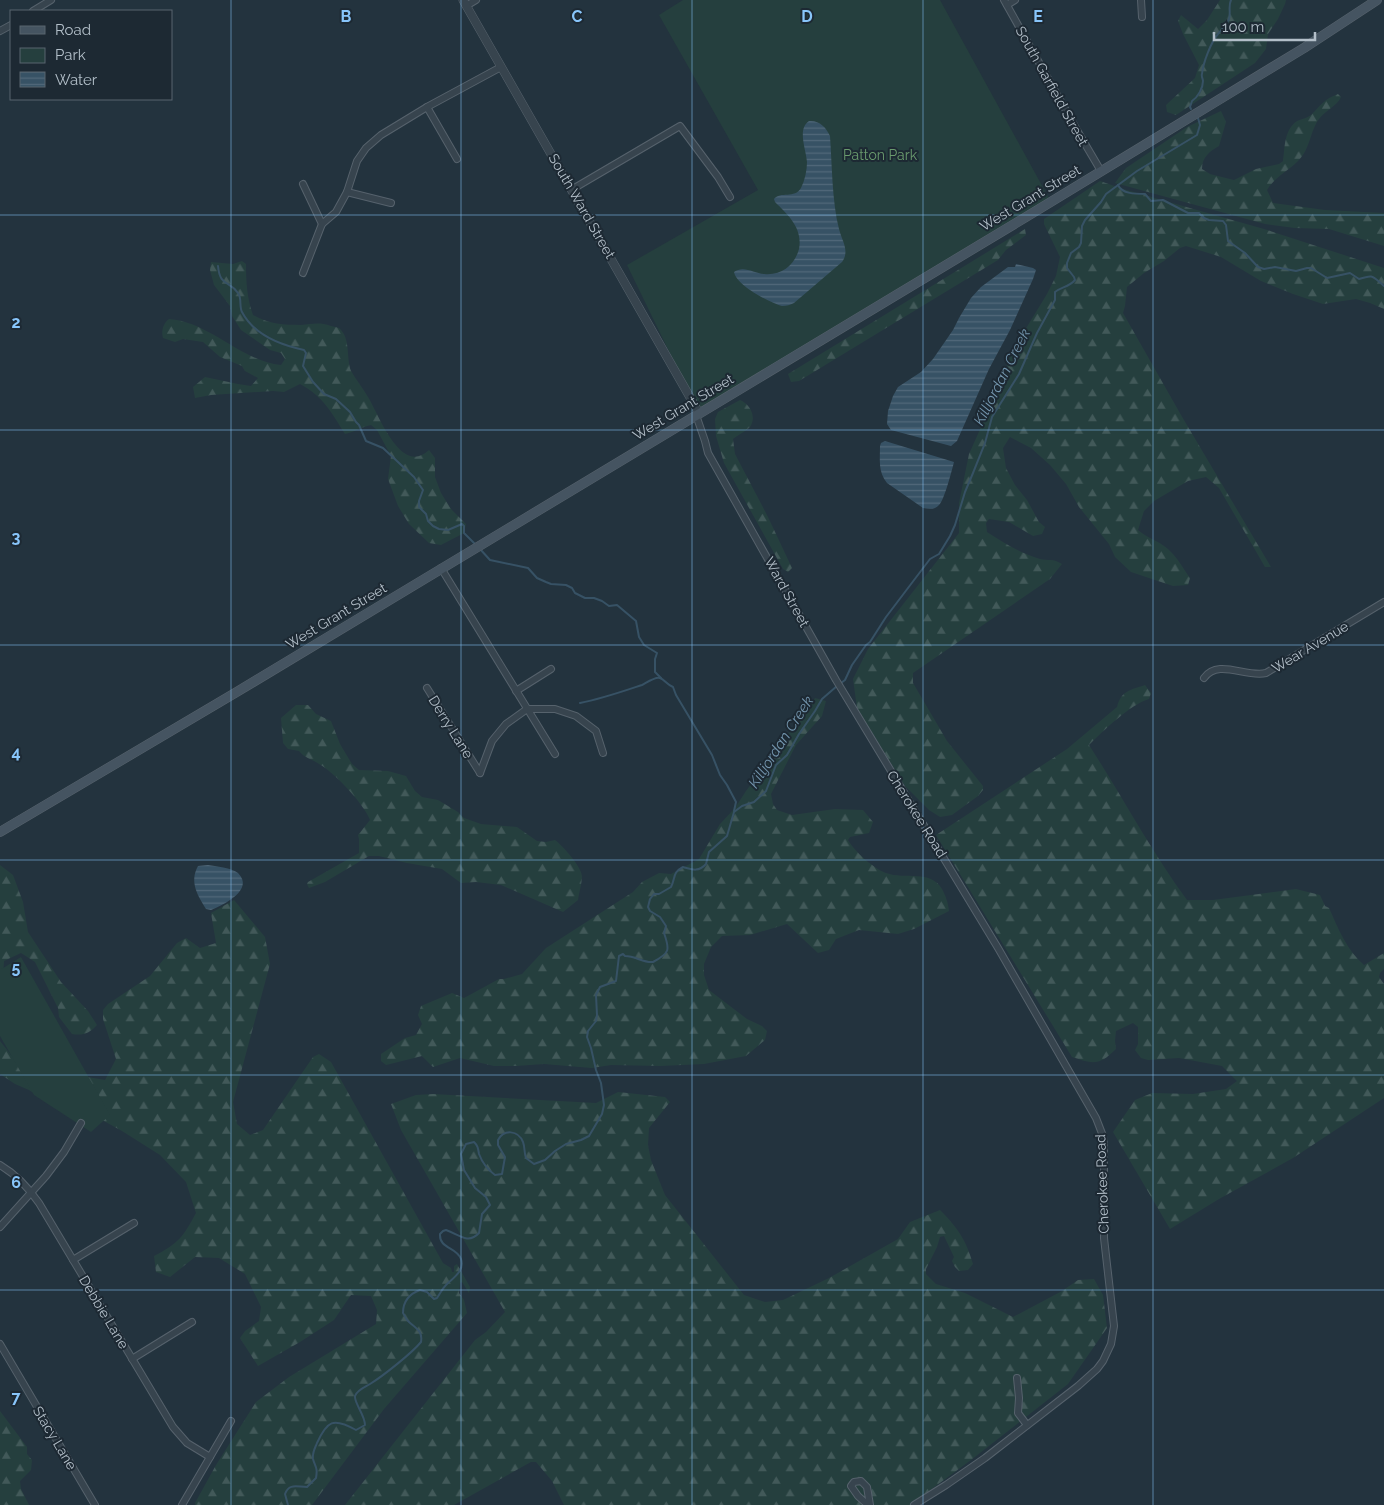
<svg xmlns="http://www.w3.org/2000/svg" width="1384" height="1505" viewBox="0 0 1384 1505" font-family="Raleway,sans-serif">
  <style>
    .forest { fill: url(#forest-firs) }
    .park { fill: #253f3e }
    .water { fill: url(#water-rules) }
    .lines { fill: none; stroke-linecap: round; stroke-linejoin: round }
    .stream { stroke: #375265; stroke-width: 2 }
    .minor-casing { stroke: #56626c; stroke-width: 8 }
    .tertiary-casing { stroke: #56626c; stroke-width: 9 }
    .secondary-casing { stroke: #56626c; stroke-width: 10 }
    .minor { stroke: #37444e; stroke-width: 6 }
    .tertiary { stroke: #37444e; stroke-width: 8 }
    .secondary { stroke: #455461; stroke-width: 9 }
    .grid { fill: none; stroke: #88c5fa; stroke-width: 1; stroke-opacity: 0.55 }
    .labels { text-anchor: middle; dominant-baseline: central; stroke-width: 4; stroke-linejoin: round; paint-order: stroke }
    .street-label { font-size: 14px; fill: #b3bfc9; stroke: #1d2933 }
    .park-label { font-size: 14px; fill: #6a9b6e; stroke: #1d2933 }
    .water-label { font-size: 15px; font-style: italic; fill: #7395ad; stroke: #1d2933 }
    .grid-label { font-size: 16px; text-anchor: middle; font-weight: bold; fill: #88c5fa; stroke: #1d2933; stroke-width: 4; stroke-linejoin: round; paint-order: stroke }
  </style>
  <defs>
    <pattern id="forest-firs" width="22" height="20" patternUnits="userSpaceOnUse" patternTransform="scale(1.25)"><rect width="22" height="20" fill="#253f3e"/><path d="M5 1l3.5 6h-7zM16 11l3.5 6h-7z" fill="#425959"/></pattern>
    <pattern id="water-rules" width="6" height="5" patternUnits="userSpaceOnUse" patternTransform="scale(1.25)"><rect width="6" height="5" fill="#375265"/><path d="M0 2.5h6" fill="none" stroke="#52697a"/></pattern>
  </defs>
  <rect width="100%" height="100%" fill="#23333e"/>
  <g class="forest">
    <path d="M1220,0H1286L1285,4L1278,19L1268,34L1266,49L1255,63L1176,115L1167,112L1166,105L1195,78L1199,65L1183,34L1178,21L1181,15L1198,29L1207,20Z"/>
    <path d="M1338,94L1341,97C1337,106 1326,110 1319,119C1310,131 1310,150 1298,161C1287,172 1276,176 1267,190L1273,203L1325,210L1384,213V246L1329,229L1295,228L1265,224L1115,183L1126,168L1187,127L1221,111L1226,122L1219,146C1210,151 1202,157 1202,169L1210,174L1234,180L1256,169L1279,164L1283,161C1285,147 1284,130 1297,121C1301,119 1307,118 1311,115C1321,105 1324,99 1338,94Z"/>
    <path d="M1100,181L1123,189L1264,229L1384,268V309L1370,303L1356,299L1323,304L1293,294L1261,281L1221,257L1186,246L1180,248L1164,261L1144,273L1127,287L1125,306L1123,313L1181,415L1271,567H1265L1219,488L1206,477L1188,481L1154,501L1144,511L1138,530C1147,538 1159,541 1168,549C1177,557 1183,568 1190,578L1188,585L1173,586L1131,572L1115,557L1109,544L1079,507L1066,484L1050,465L1031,448L1010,437L1003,448L1006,468L1015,485L1027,500L1039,522L1045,527L1042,534L1033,536L1009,522L989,519L986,523L987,532C1002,542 1022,554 1040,559C1048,561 1053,558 1062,564L1050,579L913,673V683L947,741L983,786V790L978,796L952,815L940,817L929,810L905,786L857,708L853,679L868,649L959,533V503L969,454L986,416L1001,386L1011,353L1047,294L1056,276L1060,257L1044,224V219Z"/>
    <path d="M1025,229L1026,235L1006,250L998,260L799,381L791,382L788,374Z"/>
    <path d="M242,261L246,264C246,282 247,298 253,315C268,324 284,325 301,325C313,324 319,322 331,326C334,327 337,327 339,328C351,338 346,358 351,371C356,380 363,388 368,397C379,415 401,477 429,450L435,458V477L441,493L451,509L466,524L464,533L441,545L429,543L409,524L398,506L388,479L391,456L377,430L371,425C361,427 355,432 345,434C331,412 324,397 300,384L284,392L273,391L211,395L195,398L193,387L205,377L238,384L251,386L258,378L245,371L242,366L220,357L203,342L183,339L175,342L163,338C161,332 163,323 169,319C210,322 241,361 281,365L285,359L281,353L270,350L241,330L232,316L230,306L214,285L210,270L211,262L233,264Z"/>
    <path d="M740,400C750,404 757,417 750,427C746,431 738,435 733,439L735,454L768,517L792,568L788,572L783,569L724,463L716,436L715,419L718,412Z"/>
    <path d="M1145,685L1151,693L1149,699C1131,704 1103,731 1089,745C1122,796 1151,851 1187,900H1213L1296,889L1320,895L1325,906L1329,908C1338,928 1347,951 1364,965L1384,953V969L1380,973L1379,977L1384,984V1098L1293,1158L1219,1199L1170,1229L1113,1132L1135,1100L1152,1093L1193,1094L1226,1089L1237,1081L1222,1066L1179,1058L1148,1060L1141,1058L1135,1050L1138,1044V1027L1133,1023L1116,1031L1115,1041L1116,1049C1099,1066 1093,1064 1072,1057L936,835L1067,749L1117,707C1121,691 1130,690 1145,685Z"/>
    <path d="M815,698L826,701L822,716L796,745L771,794L773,804L777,810L792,815L835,809L863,810L873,822L869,833L850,837L848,840C855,852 873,868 886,873C905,880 930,869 942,889C946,897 948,902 949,911L914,929L898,934L859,930L836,939L829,950L818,953L787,924L750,935L722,936L711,947L704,964V975L709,990L747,1019L762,1026L767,1031L765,1040L746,1056L704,1064L660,1066L611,1065L592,1068L544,1064L516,1066H494L460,1058L433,1067L422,1056L386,1065L381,1061V1054L405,1038L416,1035L422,1024L418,1015L421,1006L452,993L464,998L499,979H504L522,974L546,948L633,892L642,882L659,873L671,874L699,859L720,824L735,808L746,791Z"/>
    <path d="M296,705H308L316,714L331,721L340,744L352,764L359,770L388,771L406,776L415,791L422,797L438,800L458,812L464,818L481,824L517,827L537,841L546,842L555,840C563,846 581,866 582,876C582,883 579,893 578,900L563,912L501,885L476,882L461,883L442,869L407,863L379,856H369L325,882L309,888L307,884L308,882L359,853V839L358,835L370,820C364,804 334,772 319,764C312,759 304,758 299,751L288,749L283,743L281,718Z"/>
    <path d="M0,865L13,875L23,902L28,932L61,982L88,1011L97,1025C90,1033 83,1036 72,1034L59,1017L58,1008L35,962L21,953L4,961L0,1026Z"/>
    <path d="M234,900L265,937L270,964L233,1102L237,1124L250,1135L263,1130L313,1057L319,1054L331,1062L443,1263L451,1268L452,1272H454V1266L457,1264L470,1287L469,1293L462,1282L460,1283L459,1293L464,1300L467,1313L384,1409L312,1505H195V1503L216,1465L256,1402L289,1377L376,1324L377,1310L371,1296L351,1295L334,1320L300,1342L258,1366L240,1338L245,1331L259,1321L261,1307L245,1274L219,1258L195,1257L170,1277L156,1272L154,1256C179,1243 183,1237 196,1213L186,1182L160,1155L122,1131L93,1115L64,1113L29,1090L15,1084L0,1074V1041L19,1065L105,1080L116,1059L103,1019V1010L108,1004L150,976L177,943L186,938L200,948L216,943L211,913Z"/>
    <path d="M618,1092L665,1097L670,1102L649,1128L648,1145L651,1160L665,1195L744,1295L765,1302L783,1300L829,1278L898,1239L910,1222L940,1210C958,1228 966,1240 973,1264L968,1270L959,1271L955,1267L952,1261L954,1257L944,1236L940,1237L937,1247L926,1269V1274L936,1284L965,1293L1013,1317L1062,1291L1078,1280L1094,1279L1103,1295L1107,1328L1068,1384L971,1460L910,1505H564L552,1481L536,1462H531L454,1505H345L475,1340L486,1332L505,1312L401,1130L391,1104L416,1095L433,1094L596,1103Z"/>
    <path d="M0,1411L27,1447V1454L32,1460L31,1470L20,1481L21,1489L29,1505H0Z"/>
  </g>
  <g class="park">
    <path d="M683,0H940L1051,202L699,413L627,265L758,190L659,15Z"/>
    <path d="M21,957L110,1115L91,1132L34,1095L0,1036V970Z"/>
  </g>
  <g class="water">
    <path d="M809,121C819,120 826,127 830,136C832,164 832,202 839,229C842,241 850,251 842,262L794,303C790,305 787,306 782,306C770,303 736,285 734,272C743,265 754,273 764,274C781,276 795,265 799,249C803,228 788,215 775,202L774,199C780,191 795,199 801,188C805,180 807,170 807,162C806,149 797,129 809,121Z"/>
    <path d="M1016,264L1033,268L1036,270L1033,279L1010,330L989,369L957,441L951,446L891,430L887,424L888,411L893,396L898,387L921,372L933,359L953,330L959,318L971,298L981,287L1008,267H1015Z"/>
    <path d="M885,441L954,462C952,470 944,501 939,505C935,510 929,509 923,508L887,483C878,472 880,460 880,446L881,443Z"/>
    <path d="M208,865C215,866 232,868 238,873C255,890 223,905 211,910L206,909C198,896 189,882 198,866Z"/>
  </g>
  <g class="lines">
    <g class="stream">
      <path d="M1191,109L1190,107L1192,101C1198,97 1203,88 1203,81C1203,79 1201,76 1202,74C1203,63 1211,42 1218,34C1222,29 1227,25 1229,19C1231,12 1228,6 1231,0"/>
      <path d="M1118,185C1122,194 1136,194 1145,194L1151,201L1163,200L1188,213H1199L1204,218L1209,220L1223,221L1226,225L1228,241L1245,253L1258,267L1264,269L1275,267L1296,271L1307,268H1311L1327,278L1350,273L1359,279C1374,274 1372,276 1384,286"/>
      <path d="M218,266C220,287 229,280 238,293C242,298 239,306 242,312C254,335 280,345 304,350L306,353L303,366L313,382L324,394L336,399L350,412L356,422L359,425L366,441L383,448L414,477L423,490L419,501V507L426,514L428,521L433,526L439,529L448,530L462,524L464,526V533L475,544"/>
      <path d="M480,549L490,560L528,568L537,578L546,582L551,584L566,585L572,588L575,593L585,598H594L602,601L609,606L617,605L636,621L639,637L644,645L657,653L655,659V672L661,678"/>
      <path d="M841,683L845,680L852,665L866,645L870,642L886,617L930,559L939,554L950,536L955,525L965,492L973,473L985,443L992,417L1019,374L1037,333L1055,300V292C1061,287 1069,287 1075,280L1074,277L1067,268V263L1071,253L1079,247L1081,243L1082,226L1085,220L1101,202L1106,194L1137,171L1197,135L1200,125L1198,118"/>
      <path d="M580,703C601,699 621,692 642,685C646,683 656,676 660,678C665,680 666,684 673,687L676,695L712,755L720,775L727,785L736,802L734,811"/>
      <path d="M288,1505L285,1494C289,1483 297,1487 307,1487L316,1478C318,1467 315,1467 313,1459C312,1453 315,1448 317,1443C327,1421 333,1417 356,1430L365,1425C365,1415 354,1403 355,1396C357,1390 365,1387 370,1384C383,1376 412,1353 421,1342C423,1330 415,1328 408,1321C406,1319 405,1316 403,1313C403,1301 409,1294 420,1290L427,1292L434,1299L437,1298C440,1294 442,1289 446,1285C453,1278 465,1271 461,1259C457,1247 439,1249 440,1234L443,1231L446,1230C458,1234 468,1245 479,1233L482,1214L490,1205L486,1197L475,1188L464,1170L461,1154L466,1144L474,1142C478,1146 478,1148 479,1154C482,1162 488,1170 495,1175L502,1174L505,1157L498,1145V1140C504,1129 518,1130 523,1142C525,1147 524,1153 526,1158L534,1164L545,1160L555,1151L566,1144L581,1140L589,1136L602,1114L604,1105L601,1083L596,1070L591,1048L587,1037L588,1031L596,1021L597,1015L596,995L600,987L616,981L619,956L623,954L625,956C636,956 643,963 653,962C670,953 670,950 664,933L666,926L660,917L650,911L648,907L650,899L654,894H659L671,887C676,877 672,873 683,867C693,870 699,872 706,864L709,852L727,836L734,812L742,806L754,802L766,791L776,765L787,755L799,734L815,711L822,699L837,686"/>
    </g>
    <g class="minor-casing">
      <g id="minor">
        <path d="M1004,0L1078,132L1101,171"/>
        <path d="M1141,0L1142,17"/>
        <path d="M1007,5L1015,0"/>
        <path d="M466,6L476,0"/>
        <path d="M33,11L51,0"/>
        <path d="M0,31L11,25"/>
        <path d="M427,107L457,159"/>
        <path d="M303,184L322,224"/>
        <path d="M571,190L680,126L718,177L730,197"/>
        <path d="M347,192L391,203"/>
        <path d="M303,273L322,224L336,212L347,192L357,161L366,148L381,135L427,107L501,67"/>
        <path d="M696,415L705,441L708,453L836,680L998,948L1096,1118L1103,1136L1104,1146V1238L1114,1326L1111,1344L1103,1361L1097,1369L1078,1386L985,1458L946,1485L914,1505"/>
        <path d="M441,568L555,754"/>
        <path d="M1204,678C1218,658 1246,678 1266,673L1384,602"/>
        <path d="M427,688L480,773"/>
        <path d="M516,691L551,669"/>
        <path d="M480,773L492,741L506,724L527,709H555L576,716L596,731L603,753"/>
        <path d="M0,1165C17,1175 28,1187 39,1203L173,1427L187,1443L210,1457"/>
        <path d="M0,1227L46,1176L64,1152L81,1123"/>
        <path d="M73,1260L134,1223"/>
        <path d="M0,1344L95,1505"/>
        <path d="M132,1359L192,1322"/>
        <path d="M1017,1378L1019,1398L1018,1413L1027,1425"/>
        <path d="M182,1505L231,1421"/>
        <path d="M868,1505L858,1496L851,1486L854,1482L861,1481L867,1487L870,1505"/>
      </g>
    </g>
    <g class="tertiary-casing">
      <path id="tertiary" d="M463,0L699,413"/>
    </g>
    <g class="secondary-casing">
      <path id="secondary" d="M0,832L235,693L1026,217L1304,48L1377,0"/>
    </g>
    <use href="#minor" class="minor"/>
    <use href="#tertiary" class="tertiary"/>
    <use href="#secondary" class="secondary"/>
  </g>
  <path class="grid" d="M231,0V1505M461,0V1505M692,0V1505M923,0V1505M1153,0V1505M0,215H1384M0,430H1384M0,645H1384M0,860H1384M0,1075H1384M0,1290H1384"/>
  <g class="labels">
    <g class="street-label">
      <text transform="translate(1052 86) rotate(61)">South Garfield Street</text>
      <text transform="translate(1030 198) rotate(-31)">West Grant Street</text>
      <text transform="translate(582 206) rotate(60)">South Ward Street</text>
      <text transform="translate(683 407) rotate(-31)">West Grant Street</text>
      <text transform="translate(787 592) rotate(61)">Ward Street</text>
      <text transform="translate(336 616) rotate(-31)">West Grant Street</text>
      <text transform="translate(1310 647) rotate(-31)">Wear Avenue</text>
      <text transform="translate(451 727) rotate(58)">Derry Lane</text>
      <text transform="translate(917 814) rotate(58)">Cherokee Road</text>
      <text transform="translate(1102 1184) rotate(-92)">Cherokee Road</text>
      <text transform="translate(104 1312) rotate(59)">Debbie Lane</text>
      <text transform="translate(55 1438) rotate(59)">Stacy Lane</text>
    </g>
    <g class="park-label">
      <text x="880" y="155">Patton Park</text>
    </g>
    <g class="water-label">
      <text transform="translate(1002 377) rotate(-63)">Killjordan Creek</text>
      <text transform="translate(781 742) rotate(-57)">Killjordan Creek</text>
    </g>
  </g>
  <g class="grid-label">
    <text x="346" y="22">B</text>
    <text x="577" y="22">C</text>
    <text x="807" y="22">D</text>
    <text x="1038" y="22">E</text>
    <text x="16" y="328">2</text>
    <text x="16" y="543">3</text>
    <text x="16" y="758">4</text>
    <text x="16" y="973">5</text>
    <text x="16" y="1188">6</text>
    <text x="16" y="1403">7</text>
  </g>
  <rect x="10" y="10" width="162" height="90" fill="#1d2933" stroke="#59656f"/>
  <rect x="20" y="26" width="25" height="8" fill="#455461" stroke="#59656f"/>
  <text x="55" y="35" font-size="15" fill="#b3bfc9">Road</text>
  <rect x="20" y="48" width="25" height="15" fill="#253f3e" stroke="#59656f"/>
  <text x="55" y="60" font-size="15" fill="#b3bfc9">Park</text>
  <rect x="20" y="72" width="25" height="15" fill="url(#water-rules)" stroke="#59656f"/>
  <text x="55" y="85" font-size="15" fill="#b3bfc9">Water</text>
  <path d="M1214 32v8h101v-8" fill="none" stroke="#b3bfc9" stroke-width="2.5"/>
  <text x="1222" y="32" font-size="15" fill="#b3bfc9" stroke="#1d2933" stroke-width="4" paint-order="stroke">100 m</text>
</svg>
